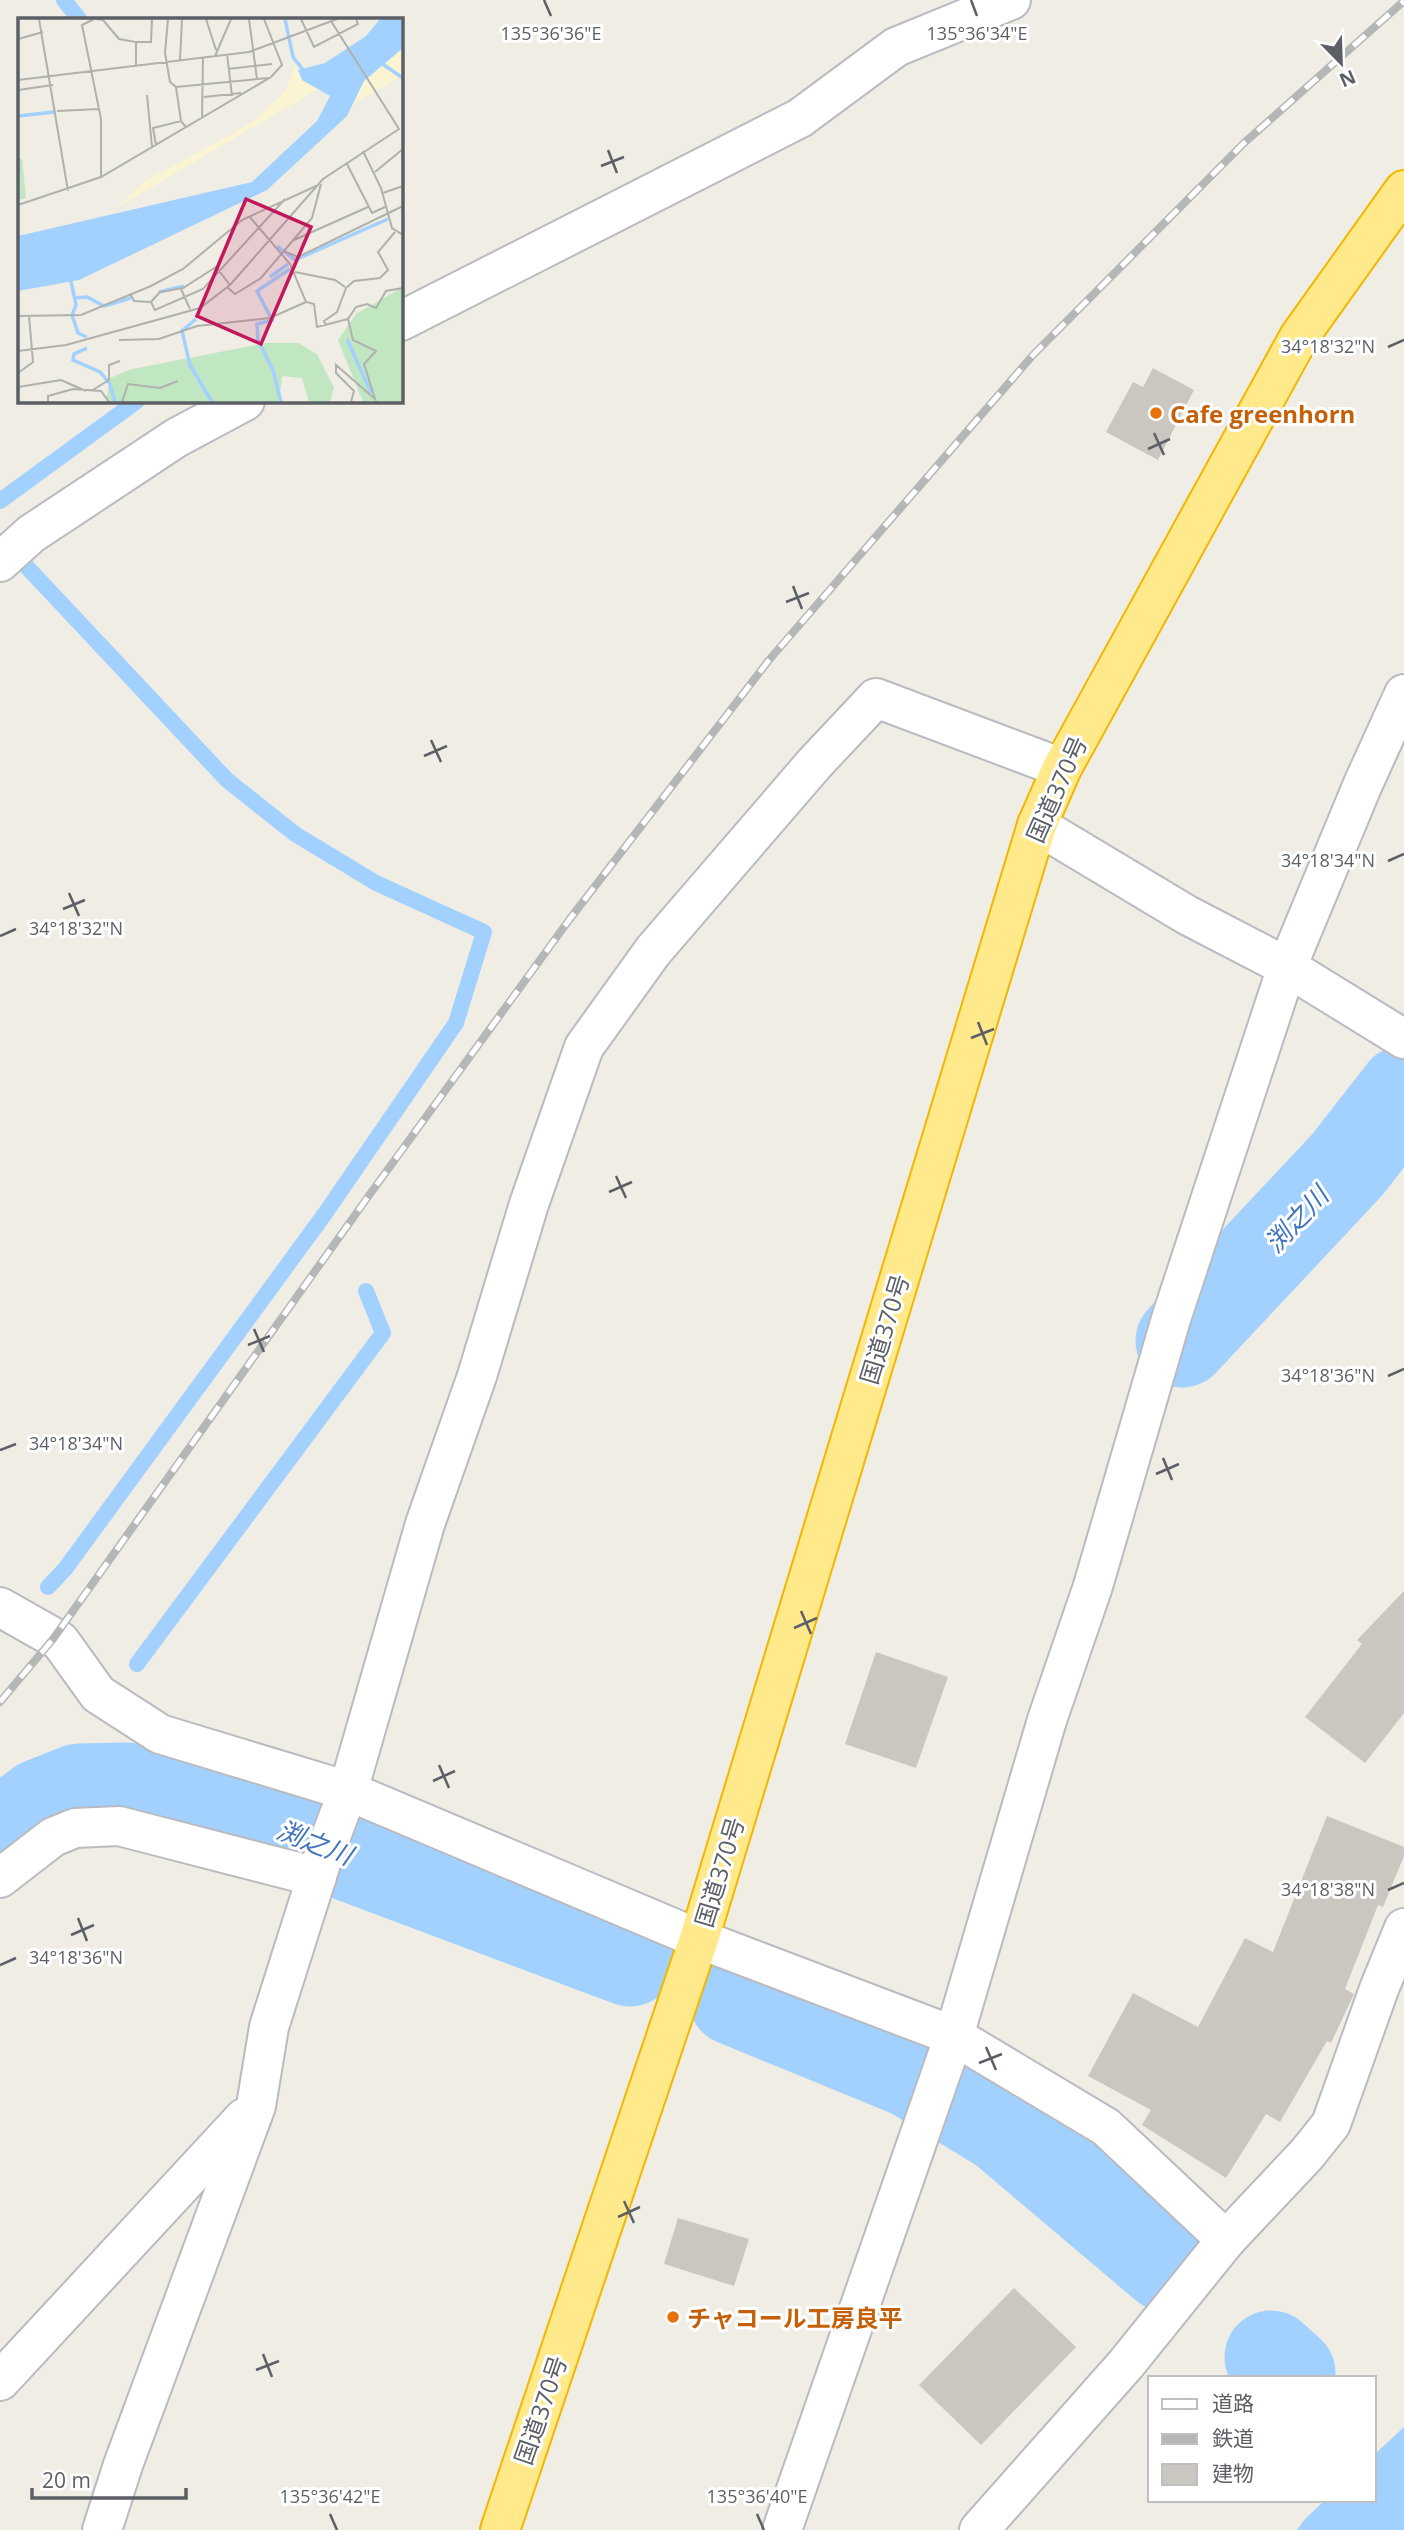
<svg xmlns="http://www.w3.org/2000/svg" width="1404" height="2530" viewBox="0 0 1404 2530" font-family="'Open Sans','Noto Sans JP',sans-serif">
  <style>
    .water { fill: #a3d1ff }
    .lines { fill: none; stroke-linecap: round; stroke-linejoin: round }
    .stream { stroke: #a3d1ff; stroke-width: 16 }
    .river { stroke: #a3d1ff; stroke-width: 93 }
    .building { fill: #cac7c1 }
    .minor-casing { stroke: #b9bbc0; stroke-width: 42 }
    .highway-casing { stroke: #f2b700; stroke-width: 42 }
    .minor { stroke: #fff; stroke-width: 38 }
    .highway { stroke: #ffe98b; stroke-width: 38 }
    .rail-casing { stroke: #b5b6b6; stroke-width: 8 }
    .rail { stroke: #fff; stroke-width: 5; stroke-dasharray: 16; stroke-linecap: butt }
    .ticks { fill: none; stroke: #5c5f65; stroke-width: 2.5 }
    .food-dot { fill: #e8710a; stroke: #fff; stroke-width: 2.5 }
    .labels { text-anchor: middle; dominant-baseline: central; stroke-width: 6; stroke-linejoin: round; paint-order: stroke }
    .food-label { font-size: 24px; font-weight: bold; fill: #c56008; stroke: #fff; text-anchor: start }
    .street-label { font-size: 24px; fill: #5c5f65; stroke: #fff }
    .water-label { font-size: 26px; font-style: italic; fill: #4074bd; stroke: #fff }
    .inset-river { fill: none; stroke: #a3d1ff; stroke-width: 3.5 }
    .inset-road { fill: none; stroke: #b0b0ad; stroke-width: 2 }
    .view { fill: #c2185b; fill-opacity: 0.15; stroke: #c2185b; stroke-width: 3.5 }
    .inset-edge { fill: none; stroke: #5c5f65; stroke-width: 3.5 }
    .ticks-label { font-size: 18px; text-anchor: middle; fill: #5c5f65; stroke: #fff; stroke-width: 6; stroke-linejoin: round; paint-order: stroke }
  </style>
  <rect width="100%" height="100%" fill="#efede4"/>
  <path class="water" d="M1404,2427V2530H1297L1304,2520L1325,2500H1374V2455Z"/>
  <g class="lines">
    <g class="stream">
      <path d="M64,0L79,19"/>
      <path d="M0,501L137,401"/>
      <path d="M11,550L227,780L295,834L376,883L484,932L456,1023L324,1215L65,1569L48,1587"/>
      <path d="M137,1664L383,1333L366,1291"/>
    </g>
    <g class="river">
      <path d="M1182,1341L1347,1165L1404,1092"/>
      <path d="M0,1836L41,1805L79,1790L125,1789L227,1809L630,1960"/>
      <path d="M735,1999L913,2072L1003,2127L1166,2265"/>
      <path d="M1271,2357L1289,2373"/>
    </g>
  </g>
  <g class="building">
    <path d="M1153,368L1194,390L1158,460L1106,432L1133,382L1143,387Z"/>
    <path d="M1404,1591V1713L1365,1763L1305,1717L1362,1644L1357,1640Z"/>
    <path d="M876,1652L948,1677L916,1768L845,1744Z"/>
    <path d="M1327,1816L1404,1847V1856L1383,1907L1378,1905L1345,1989L1354,1994L1331,2043L1327,2041L1280,2122L1266,2114L1226,2178L1142,2125L1151,2110L1088,2076L1133,1993L1198,2027L1245,1938L1273,1952Z"/>
    <path d="M678,2218L749,2239L734,2286L664,2264Z"/>
    <path d="M1014,2288L1076,2347L981,2445L919,2385Z"/>
  </g>
  <g class="lines">
    <g class="minor-casing">
      <g id="minor">
        <path d="M401,321L800,118L896,47L1011,0"/>
        <path d="M0,562L31,534L176,438L245,401"/>
        <path d="M1037,825L1187,915L1287,967L1404,1039"/>
        <path d="M0,1607L60,1641L98,1694L160,1734L348,1791L699,1939L954,2036L1106,2127L1226,2240"/>
        <path d="M0,1878L53,1837L75,1828L119,1826L317,1877"/>
        <path d="M0,2381L244,2118"/>
        <path d="M102,2530L123,2465L256,2106L269,2027L321,1863L348,1791L425,1524L477,1376L529,1204L584,1047L653,951L814,764L876,698L1062,768"/>
        <path d="M782,2530L954,2036L1047,1720L1093,1586L1171,1319L1287,967L1363,784L1404,694"/>
        <path d="M979,2530L1126,2364L1226,2240L1307,2154L1331,2124L1379,1989L1404,1928"/>
      </g>
    </g>
    <g class="highway-casing">
      <path id="highway" d="M500,2530L699,1939L1037,825L1062,768L1299,337L1404,190"/>
    </g>
    <use href="#minor" class="minor"/>
    <use href="#highway" class="highway"/>
    <g class="rail-casing">
      <path id="rail" d="M0,1702L53,1639L370,1194L569,920L769,660L1033,355L1244,143L1404,1"/>
    </g>
    <use href="#rail" class="rail"/>
  </g>
  <path class="ticks" d="M544,0L551,16M971,0L977,16M608,150L617,173M601,166L624,157M1388,347L1404,340M1154,433L1164,455M1148,449L1170,439M793,586L802,609M786,602L809,593M431,740L441,762M424,756L447,746M1388,861L1404,854M69,893L79,916M63,909L85,900M0,936L16,929M978,1022L987,1045M971,1038L994,1029M616,1176L626,1198M609,1192L632,1182M254,1329L264,1352M248,1345L270,1336M1388,1376L1404,1369M0,1450L16,1444M1163,1458L1172,1480M1156,1474L1179,1464M801,1611L811,1634M794,1628L817,1618M439,1765L449,1788M433,1781L455,1771M1388,1890L1404,1883M78,1918L87,1941M71,1935L94,1925M0,1965L16,1958M986,2047L996,2070M979,2063L1002,2054M624,2201L634,2223M618,2217L640,2207M263,2354L272,2377M256,2370L279,2361M330,2514L337,2530M757,2514L764,2530"/>
  <g class="food-dot">
    <circle cx="1156" cy="413" r="7"/>
    <circle cx="673" cy="2317" r="7"/>
  </g>
  <g class="labels">
    <g class="food-label">
      <text x="1170" y="413">Cafe greenhorn</text>
      <text x="687" y="2317">チャコール工房良平</text>
    </g>
    <g class="street-label">
      <text transform="translate(1056 789) rotate(-66)">国道370号</text>
      <text transform="translate(884 1329) rotate(-73)">国道370号</text>
      <text transform="translate(719 1872) rotate(-73)">国道370号</text>
      <text transform="translate(540 2410) rotate(-71)">国道370号</text>
    </g>
    <g class="water-label">
      <text transform="translate(1296 1219) rotate(-47)">渕之川</text>
      <text transform="translate(315 1842) rotate(21)">渕之川</text>
    </g>
  </g>
  <g transform="translate(18 18)">
    <rect width="385" height="385" fill="#efede4"/>
    <path d="M0,141H4L8,180L0,182ZM385,269V384H345L320,322L338,296ZM248,325H280L299,336L316,370L312,384H291L284,360L264,358L261,384H88L92,360L114,351Z" fill="#c0e7c2"/>
    <path d="M385,30V57L334,87L346,63ZM277,47L284,62L304,69L95,192L129,162L233,105L268,73Z" fill="#fbf4d2"/>
    <path d="M362,1H385V30L346,63L329,98L249,172L61,262L0,273V218L234,164L299,103L312,78L284,62L280,52L307,45L348,18Z" fill="#a3d1ff"/>
    <path class="inset-river" d="M267,1L275,39L286,53M363,45L385,60M0,98L36,94M259,228L277,242L370,201M52,259L58,287L54,297L60,315L69,319M252,259L270,246M141,274L166,268M56,280L69,279L86,288L113,280M178,301L164,313L172,347L194,384M329,321L353,375M69,330L56,336L55,342L82,354L92,366L97,384M263,384L255,352L240,322L239,306L254,302L239,273L272,251"/>
    <path class="inset-road" d="M21,1L50,173M76,1L64,7L83,101V159M78,1L85,2L101,21L118,24V47M150,1L147,35L152,64L158,69L250,60M188,1L198,32M231,1L239,61M283,1L296,29L340,6L338,1M0,21L25,14M118,24H133L134,1M209,36L214,78M197,38L213,1M162,42L164,1M210,51L254,46M0,62L231,34L319,1M158,69L163,103M0,72L35,67M129,77L134,129M186,79L223,75M39,93L81,91M184,101L185,40M138,127L135,110L163,103L168,109M345,133L363,170L374,210L385,217M329,146L354,195L367,189M357,154L385,131M365,175L385,168M0,187L83,159L253,59L264,47L246,1M231,198L272,246L288,284L296,286L299,309L330,301M276,222L350,189M265,233L280,239L385,188M277,254L317,262L327,269M209,269L217,276L243,260L294,200L303,166M163,271L172,291M113,277L116,283L133,284L142,274L165,270L198,249L212,267M133,284L137,292L185,271L267,181M0,298L63,297L133,268L165,251L224,202L298,168M308,308L306,303L319,294L328,270L336,263L362,260L370,252L360,234L377,214M101,322L141,321L179,308L252,300L288,284M0,333L48,327L182,290L212,267L305,161L381,111L313,3M0,355L15,344L11,298M0,369L43,362L68,373M73,373L91,362V347L102,343M30,384V378L55,371L83,373L91,384M104,384L110,366L142,370L160,363M333,384L336,373L318,355V347L357,381L346,346L358,333L335,322L330,301L338,289L349,286L358,290L368,273L385,270"/>
    <path class="view" d="M228,181L293,209L243,326L179,298Z"/>
    <rect width="385" height="385" class="inset-edge"/>
  </g>
  <g class="ticks-label">
    <text x="551" y="40">135°36'36"E</text>
    <text x="977" y="40">135°36'34"E</text>
    <text x="1328" y="353">34°18'32"N</text>
    <text x="1328" y="867">34°18'34"N</text>
    <text x="76" y="935">34°18'32"N</text>
    <text x="1328" y="1382">34°18'36"N</text>
    <text x="76" y="1450">34°18'34"N</text>
    <text x="1328" y="1896">34°18'38"N</text>
    <text x="76" y="1964">34°18'36"N</text>
    <text x="330" y="2503">135°36'42"E</text>
    <text x="757" y="2503">135°36'40"E</text>
  </g>
  <rect x="1148" y="2376" width="228" height="126" fill="#ffffff" stroke="#bebfc1" stroke-width="2"/>
  <rect x="1162" y="2399" width="35" height="10" fill="#ffffff" stroke="#bebfc1" stroke-width="2"/>
  <text x="1212" y="2411" font-size="21" fill="#5c5f65">道路</text>
  <rect x="1162" y="2434" width="35" height="10" fill="#b5b6b6" stroke="#bebfc1" stroke-width="2"/>
  <text x="1212" y="2446" font-size="21" fill="#5c5f65">鉄道</text>
  <rect x="1162" y="2464" width="35" height="21" fill="#cac7c1" stroke="#bebfc1" stroke-width="2"/>
  <text x="1212" y="2481" font-size="21" fill="#5c5f65">建物</text>
  <g transform="translate(1341 63) rotate(157)" stroke="#ffffff" stroke-width="5" paint-order="stroke">
  <path d="M0-5L12 26L0 18L-12 26Z" fill="#5c5f65"/>
  <text y="-10" font-size="19" font-weight="bold" text-anchor="middle" fill="#5c5f65">N</text>
  </g>
  <path d="M32 2488v10h154v-10" fill="none" stroke="#5c5f65" stroke-width="3.5"/>
  <text x="42" y="2488" font-size="21" fill="#5c5f65" stroke="#ffffff" stroke-width="5" paint-order="stroke">20 m</text>
</svg>
